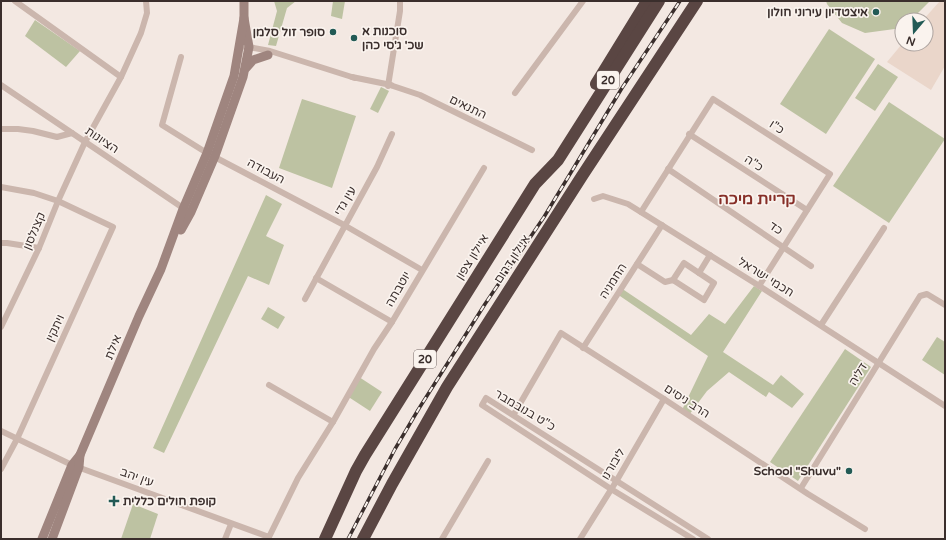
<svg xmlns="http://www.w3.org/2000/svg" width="946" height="540" viewBox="0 0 946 540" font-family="'Varela Round',Heebo,sans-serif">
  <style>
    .green { fill: #bdc2a2 }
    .plaza { fill: #ead6ca }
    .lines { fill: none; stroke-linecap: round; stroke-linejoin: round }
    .street { stroke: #cbb6ad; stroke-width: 6 }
    .secondary { stroke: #9f857f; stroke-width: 9 }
    .highway { stroke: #5a4643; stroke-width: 12 }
    .rail-casing { stroke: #3a2e2c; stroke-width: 3.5 }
    .rail { stroke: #faf3ee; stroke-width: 2; stroke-dasharray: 6; stroke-linecap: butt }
    .poi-dot { fill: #225a55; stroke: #faf3ee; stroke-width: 1.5 }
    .labels { text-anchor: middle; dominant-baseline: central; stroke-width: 3.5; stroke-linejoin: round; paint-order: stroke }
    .shield { fill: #faf3ee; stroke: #746966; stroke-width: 1 }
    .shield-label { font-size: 11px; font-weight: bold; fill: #3a2e2c }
    .poi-label { font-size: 12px; font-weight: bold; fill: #3a2e2c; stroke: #faf3ee; text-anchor: end }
    .street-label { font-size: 12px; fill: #3a2e2c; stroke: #faf3ee }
    .district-label { font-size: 16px; font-weight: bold; fill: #862e27; stroke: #faf3ee }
  </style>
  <rect width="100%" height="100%" fill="#f3e8e2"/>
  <g class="green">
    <path d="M274,1H296L287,8L276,46L268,45L277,11Z"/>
    <path d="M333,1H345L342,19L331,16Z"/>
    <path d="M826,1H930L911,20H902V28L865,33L842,23L827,4Z"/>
    <path d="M35,20L80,51L66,67L25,36Z"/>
    <path d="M829,29L875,59L826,134L780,104Z"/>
    <path d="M878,64L898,77L875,111L855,98Z"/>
    <path d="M381,87L389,91L378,113L370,109Z"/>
    <path d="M302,99L356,116L332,188L279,168Z"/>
    <path d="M889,102L945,139L889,223L833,186Z"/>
    <path d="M266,195L282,204L266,236L284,245L269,285L248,276L164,453L153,448Z"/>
    <path d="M754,286L762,291L723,352L773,385L781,375L804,394L792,408L769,392L766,397L729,372L707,391L689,415L682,410L708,356L617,294L621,288L691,335L709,314L725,324Z"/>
    <path d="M268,307L285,317L278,329L261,319Z"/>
    <path d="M937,337L945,342V375L922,360Z"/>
    <path d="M845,349L871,367L798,481L770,462Z"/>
    <path d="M359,377L382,392L370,411L347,396Z"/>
    <path d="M133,504L158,514L150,539H121Z"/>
  </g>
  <path class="plaza" d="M940,1H945V66L931,90L887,62L902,44H926V20H923Z"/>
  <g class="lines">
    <g class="street">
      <path d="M15,1L121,77"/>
      <path d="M246,48L249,47L270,51L355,78"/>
      <path d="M181,57L162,125L207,153L344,225L422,270"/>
      <path d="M352,77L391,85L393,86L420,95L532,150"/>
      <path d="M1,85L186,210"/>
      <path d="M388,86L400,11V1"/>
      <path d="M515,93L583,1"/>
      <path d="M1,129H18L33,131L57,137L72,133"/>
      <path d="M689,134L807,210"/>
      <path d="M668,169L811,266"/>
      <path d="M1,187L34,193L58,201L113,227L17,439L1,469"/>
      <path d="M594,199L603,196L628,204L761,287L945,406"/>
      <path d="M641,212L713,99L830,174L759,286"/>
      <path d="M1,243H7L39,248"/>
      <path d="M637,264L665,282L673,280L704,300L714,283L699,273L710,255"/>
      <path d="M316,278L392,322"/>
      <path d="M673,280L684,263L699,273"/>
      <path d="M305,299L377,167L392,134"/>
      <path d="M821,325L884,228"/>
      <path d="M1,327L39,248L58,201L85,142L121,77L141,33L147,13L146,1"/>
      <path d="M583,348L662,225"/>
      <path d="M269,385L333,422"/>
      <path d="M514,414L561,333L664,399L808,494L865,529"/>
      <path d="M1,431L72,465L269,537L298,478L333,422L374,349L392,322L484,168"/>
      <path d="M801,488L920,296L927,294L945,305"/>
      <path d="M225,539L231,524"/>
      <path d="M442,539L488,461"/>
      <path d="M580,539L617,480L664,399"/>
      <path d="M693,539L611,489L482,405L486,398L708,539"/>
    </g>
    <g class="secondary">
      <path d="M246,68L253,60L268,55"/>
      <path d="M181,230L191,212L215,156L243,77L249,47L244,18V1"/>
      <path d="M42,539L72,465L80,455L139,316L161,269L183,209L207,153L234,76L244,18"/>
      <path d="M52,539L79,467L80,455"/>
    </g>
    <g class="highway">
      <path d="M596,84L647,1"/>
      <path d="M325,539L356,471L365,455L535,184L558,160L659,1"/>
      <path d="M363,539L392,484L447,387L582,176L697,1"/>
    </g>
    <g class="rail-casing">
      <path id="rail" d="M348,539L395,449L418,410L485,304L544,217L622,88L680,1"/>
    </g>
    <use href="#rail" class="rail"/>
  </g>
  <g class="poi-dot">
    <circle cx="876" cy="12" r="4"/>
    <circle cx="333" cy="32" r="4"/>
    <circle cx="354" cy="38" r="4"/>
    <circle cx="849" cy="471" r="4"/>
    <path d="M112 495h4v4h4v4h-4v4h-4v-4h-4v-4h4z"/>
  </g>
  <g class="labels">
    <g class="shield">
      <rect x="597" y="71" width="22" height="18" rx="3"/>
      <rect x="414" y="350" width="22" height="18" rx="3"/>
    </g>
    <g class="shield-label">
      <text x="608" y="80">20</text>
      <text x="425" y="359">20</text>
    </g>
    <g class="poi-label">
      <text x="868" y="12">איצטדיון עירוני חולון</text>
      <text x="362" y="31" text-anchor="start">סוכנות א<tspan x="362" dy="14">שכ' ג'סי כהן</tspan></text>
      <text x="325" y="32">סופר זול סלמן</text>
      <text x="841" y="471">School "Shuvu"</text>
      <text x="123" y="501" text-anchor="start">קופת חולים כללית</text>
    </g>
    <g class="street-label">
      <text transform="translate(468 107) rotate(26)">התנאים</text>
      <text transform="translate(777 127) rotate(33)">כ"ו</text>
      <text transform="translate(102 140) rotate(34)">הציונות</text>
      <text transform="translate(754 163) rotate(33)">כ"ה</text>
      <text transform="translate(266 171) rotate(28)">העבודה</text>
      <text transform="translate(345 201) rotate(-60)">עין גדי</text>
      <text transform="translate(776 228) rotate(34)">כד</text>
      <text transform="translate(34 231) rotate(-67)">קצנלסון</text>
      <text transform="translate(472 257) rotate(-58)">איילון צפון</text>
      <text transform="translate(512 259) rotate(-57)">איילון דרום</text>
      <text transform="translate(766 277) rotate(32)">חכמי ישראל</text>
      <text transform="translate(613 281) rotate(-57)">החמניה</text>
      <text transform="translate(398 289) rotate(-60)">יוטבתה</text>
      <text transform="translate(55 328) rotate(-65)">ויתקין</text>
      <text transform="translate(113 347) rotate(-67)">אילת</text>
      <text transform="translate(858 374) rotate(-58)">דליה</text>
      <text transform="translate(687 401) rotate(33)">הרב ניסים</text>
      <text transform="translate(525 410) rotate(31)">כ"ט בנובמבר</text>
      <text transform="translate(613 464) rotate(-59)">ליבורנו</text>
      <text transform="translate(137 477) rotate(20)">עין יהב</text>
    </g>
    <g class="district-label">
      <text x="757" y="199">קריית מיכה</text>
    </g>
  </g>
  <rect width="946" height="540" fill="none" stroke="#3a2e2c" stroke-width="4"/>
  <g transform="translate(914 32) rotate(199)"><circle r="19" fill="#faf3ee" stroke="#ada4a0"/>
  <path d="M0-3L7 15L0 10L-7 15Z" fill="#225a55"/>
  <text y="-6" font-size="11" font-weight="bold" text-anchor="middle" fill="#3a2e2c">N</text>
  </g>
</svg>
